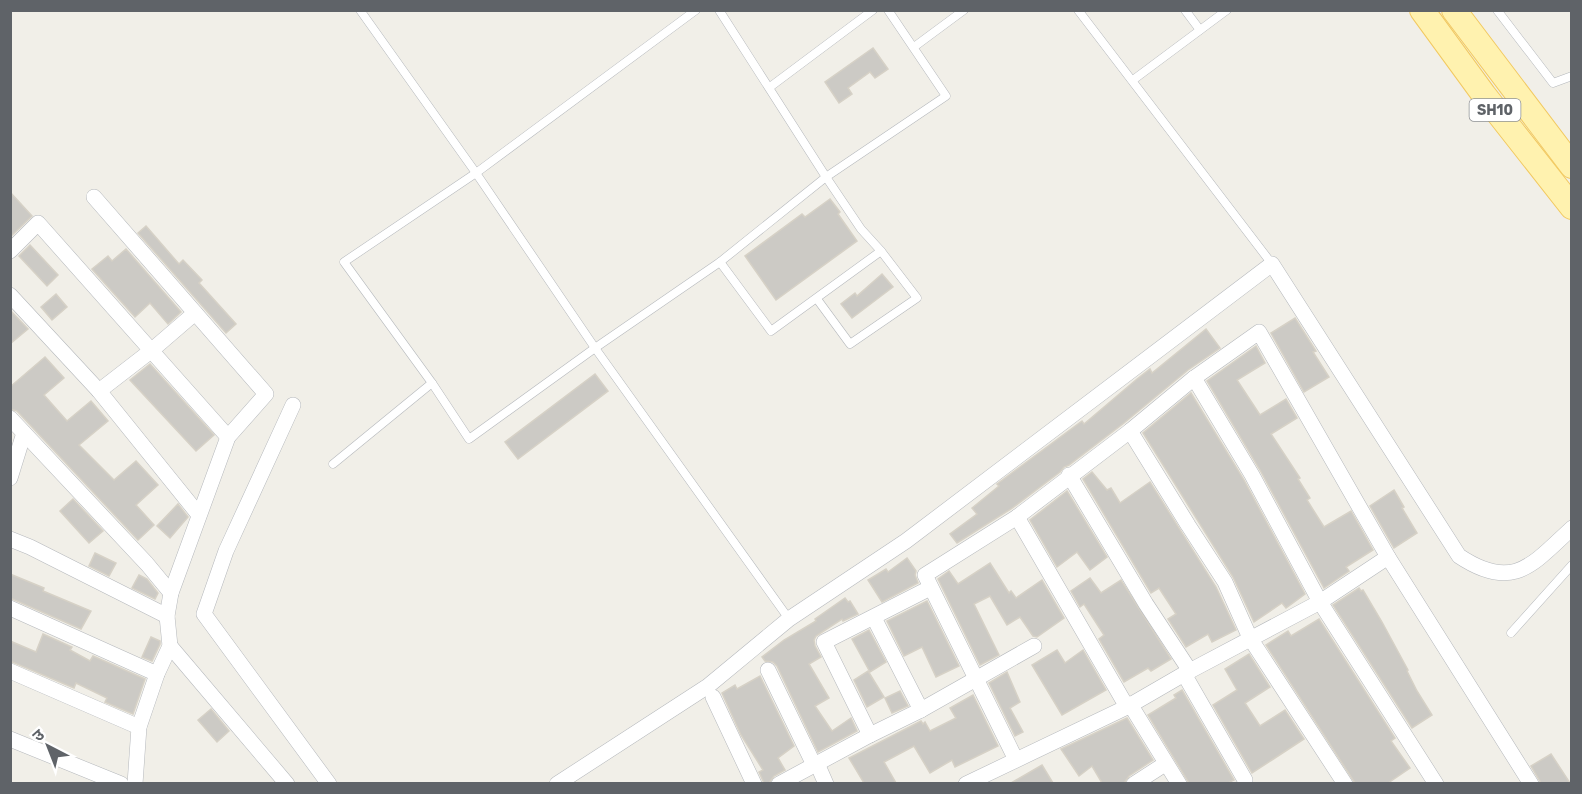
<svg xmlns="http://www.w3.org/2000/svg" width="1582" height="794" viewBox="0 0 1582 794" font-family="Rubik,'Noto Sans Devanagari',sans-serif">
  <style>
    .building { fill: #cccac5; stroke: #d6d1c6; stroke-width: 1.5 }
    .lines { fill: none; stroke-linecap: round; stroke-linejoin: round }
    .service-casing { stroke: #b5b8bc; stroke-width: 9 }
    .minor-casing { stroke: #b5b8bc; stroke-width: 16 }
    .primary-casing { stroke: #f2c960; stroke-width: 26 }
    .service { stroke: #fff; stroke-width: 8 }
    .minor { stroke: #fff; stroke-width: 15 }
    .primary { stroke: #fff2af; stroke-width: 24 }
    .labels { text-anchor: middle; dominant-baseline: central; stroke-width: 5; stroke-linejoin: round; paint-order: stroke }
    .shield { fill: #fff; stroke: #8f9295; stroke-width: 1.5 }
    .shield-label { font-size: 14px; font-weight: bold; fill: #5f6368 }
  </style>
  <rect width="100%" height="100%" fill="#f1efe8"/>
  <g class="building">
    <path d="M873,48L888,69L875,78L870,72L848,88L852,94L839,103L825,82Z"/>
    <path d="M10,192L32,216L10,237Z"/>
    <path d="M830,199L840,212L838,214L857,241L776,300L745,256L802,214L805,217Z"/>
    <path d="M146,226L179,264L183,260L202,280L199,283L236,324L226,333L138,233Z"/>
    <path d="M30,245L58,275L47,286L19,256Z"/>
    <path d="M126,249L181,312L168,324L150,303L135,317L92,269L108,256L112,261Z"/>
    <path d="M882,274L893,287L852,318L841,304L855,293L857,296Z"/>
    <path d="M56,294L67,307L52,320L41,307Z"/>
    <path d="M10,310L28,329L10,344Z"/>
    <path d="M1295,318L1316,351L1313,352L1329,377L1304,392L1271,333Z"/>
    <path d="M1206,329L1220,348L1188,370L1124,423L1069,465L1064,467L1060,472L1011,509L957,543L950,534L977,514L972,508L999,486L997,484L1082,421L1084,424L1137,379L1150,369L1152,373Z"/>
    <path d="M1256,346L1265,363L1237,380L1260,415L1286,399L1297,418L1271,434L1300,478L1298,479L1310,498L1307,500L1324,527L1351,511L1373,550L1346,567L1349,571L1324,588L1260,470L1207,381Z"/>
    <path d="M45,357L64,378L44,395L67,421L91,401L108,421L79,445L114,480L136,461L158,485L136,505L154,525L138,540L17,411L10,409V387Z"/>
    <path d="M150,364L214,435L196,451L130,380Z"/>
    <path d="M595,374L608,391L518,459L505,442Z"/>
    <path d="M1191,393L1244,480L1305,594L1286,608L1282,603L1254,622L1233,577L1143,433Z"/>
    <path d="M1092,472L1107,490L1111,488L1120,503L1150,482L1216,587L1236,630L1212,642L1208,634L1186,647L1168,619L1176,614L1159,588L1151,593L1083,479Z"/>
    <path d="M1394,490L1404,507L1402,508L1417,533L1394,548L1370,506Z"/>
    <path d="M1067,491L1107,557L1090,570L1077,552L1057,567L1030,520Z"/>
    <path d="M73,499L103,531L89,543L60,511Z"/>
    <path d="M178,504L188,517L170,538L157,526Z"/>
    <path d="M95,553L116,563L109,576L89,566Z"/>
    <path d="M907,558L916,571L915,575L918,583L882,602L868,580L886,569L888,572Z"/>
    <path d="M990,563L1009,593L1011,591L1016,598L1042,580L1064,618L1037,637L1033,636L1020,617L1007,625L990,596L974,604L999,655L980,665L938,579L949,571L958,584Z"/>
    <path d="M10,574L44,588L43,591L91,611L81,629L10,598Z"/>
    <path d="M139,575L147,579L158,593L155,599L132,588Z"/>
    <path d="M1090,578L1101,593L1121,580L1171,659L1151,671L1148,668L1124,682L1099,639L1104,635L1084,604L1080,607L1071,591Z"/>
    <path d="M1359,588L1361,591L1363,590L1382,622L1408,670L1407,671L1417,691L1432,715L1412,728L1333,605Z"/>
    <path d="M845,598L848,602L850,601L858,614L843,621L842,619L816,636L814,640L815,646L821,657L809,664L829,698L815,706L832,731L851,718L857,731L818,752L777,666L773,662L765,661L762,657L784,640L816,621L815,619Z"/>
    <path d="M927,601L959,666L936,677L922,647L904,656L887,621Z"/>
    <path d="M1319,619L1395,738L1391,741L1410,768L1388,783H1355L1266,645L1288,631L1291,636Z"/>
    <path d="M869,630L886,662L870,672L852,639Z"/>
    <path d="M43,634L72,647L70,650L90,661L93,656L145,679L133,714L105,702L107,698L76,683L74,688L10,661V641L36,652Z"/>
    <path d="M151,637L160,641V644L152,661L142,657Z"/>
    <path d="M1057,650L1065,663L1083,650L1106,690L1062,715L1032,665Z"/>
    <path d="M1249,654L1270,687L1245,703L1260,726L1285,710L1304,739L1252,773L1213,705L1237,690L1225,669Z"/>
    <path d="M868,671L884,697L867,707L854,680Z"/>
    <path d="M1007,672L1020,702L1010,708L1023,732L1015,736L989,683Z"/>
    <path d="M760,676L794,746L778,758L785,770L774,776L769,783H764L759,772L763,770L741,735L722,693L735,685L737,689Z"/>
    <path d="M1182,690L1234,780L1228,783H1189L1148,715L1176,698L1174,695Z"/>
    <path d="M900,691L908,706L892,713L885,698Z"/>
    <path d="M973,695L998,746L955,767L952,760L930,773L914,746L884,762L896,783H864L849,758L921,721L923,724L925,722L930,731L956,718L950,708Z"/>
    <path d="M211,709L229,731L217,742L198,720Z"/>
    <path d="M1127,718L1153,760L1129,776L1124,783H1102L1092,766L1079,776L1061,749Z"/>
    <path d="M1551,754L1570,783H1541L1531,766Z"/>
    <path d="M1042,765L1053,783H1011Z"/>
  </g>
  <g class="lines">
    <g class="service-casing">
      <g id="service">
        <path d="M360,10L476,173L595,348L789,619"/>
        <path d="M696,10L476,173L344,262L432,383L469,439L595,348L720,262L826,177L946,96L888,10"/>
        <path d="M719,10L826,177L861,229L881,251L771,331L720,262"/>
        <path d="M1078,10L1272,264"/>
        <path d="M1185,10L1200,30"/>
        <path d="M1497,10L1553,83L1572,76"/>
        <path d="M914,47L964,10"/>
        <path d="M1133,80L1227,10"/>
        <path d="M770,87L873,10"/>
        <path d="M817,299L850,344L917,298L881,251"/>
        <path d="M333,464L432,383"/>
        <path d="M1511,633L1572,565"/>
      </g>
    </g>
    <g class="minor-casing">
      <g id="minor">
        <path d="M94,197L266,394L228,437L171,593L167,616L170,646L157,674L139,727L135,784"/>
        <path d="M10,251L38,223L228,437"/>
        <path d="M10,295L99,391L199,515"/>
        <path d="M1194,378L1252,475L1320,602L1436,784"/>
        <path d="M99,391L152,350L195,313"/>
        <path d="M293,405L226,551L204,614L329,784"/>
        <path d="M10,418L147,564L171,593"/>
        <path d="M1130,431L1188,525L1225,582L1250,638L1345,784"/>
        <path d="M1069,475L1146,604L1190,671"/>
        <path d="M10,478L24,433"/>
        <path d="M1017,517L1127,707"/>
        <path d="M10,539L30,547L167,616"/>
        <path d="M10,608L157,674"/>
        <path d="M874,618L921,710"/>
        <path d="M170,646L287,784"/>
        <path d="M768,670L814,765L819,768L826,784"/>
        <path d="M10,671L139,727"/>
        <path d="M1184,674L1245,780"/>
        <path d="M713,697L754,784"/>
        <path d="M1130,704L1179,784"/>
        <path d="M870,735L921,710L1034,646"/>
        <path d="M10,739L121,784"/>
        <path d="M1015,758L925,575L1017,517L1130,431L1194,378L1259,332L1388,557L1531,784"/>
        <path d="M557,784L708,686L789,619L906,541L1272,264L1459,556C1513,592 1532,565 1572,528"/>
        <path d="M779,784L870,735L824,642L930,588"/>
        <path d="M966,784L1127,707L1184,674L1320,602L1388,557"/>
        <path d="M1134,784L1165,764"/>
      </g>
    </g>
    <g class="primary-casing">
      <g id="primary">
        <path d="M1422,10L1484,95L1572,207"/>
        <path d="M1454,10L1572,166"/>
      </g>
    </g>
    <use href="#service" class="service"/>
    <use href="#minor" class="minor"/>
    <use href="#primary" class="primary"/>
  </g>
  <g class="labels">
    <rect class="shield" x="1469.5" y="99" width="51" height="22" rx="4.5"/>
    <g class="shield-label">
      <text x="1495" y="110">SH10</text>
    </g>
  </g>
  <rect width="1582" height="794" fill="none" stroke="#5f6368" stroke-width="24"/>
  <g transform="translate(48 746) rotate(318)" stroke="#ffffff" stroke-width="4.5" paint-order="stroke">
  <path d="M0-4.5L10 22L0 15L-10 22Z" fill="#5f6368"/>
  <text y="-9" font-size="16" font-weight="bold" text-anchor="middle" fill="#5f6368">उ</text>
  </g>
</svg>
